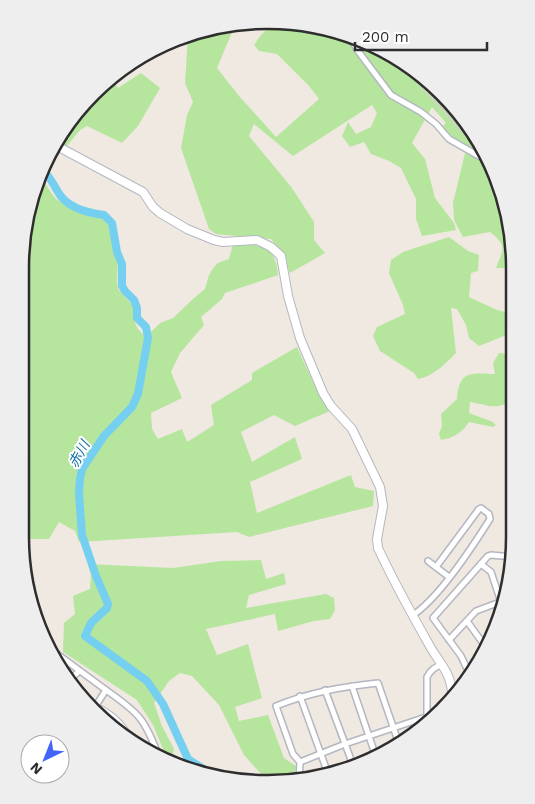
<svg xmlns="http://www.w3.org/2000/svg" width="535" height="804" viewBox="0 0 535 804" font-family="'Work Sans','Noto Sans JP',sans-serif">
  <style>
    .green { fill: #b6e59e }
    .cemetery { fill: #c8d9b8 }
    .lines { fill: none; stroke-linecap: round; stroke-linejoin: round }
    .river { stroke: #75cff0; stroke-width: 8 }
    .street-casing { stroke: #b4b7c1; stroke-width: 8 }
    .secondary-casing { stroke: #b4b7c1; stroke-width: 10 }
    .street { stroke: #fff; stroke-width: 5 }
    .secondary { stroke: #fff; stroke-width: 8 }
    .labels { text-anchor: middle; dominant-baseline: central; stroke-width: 4; stroke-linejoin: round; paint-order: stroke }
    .water-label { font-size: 14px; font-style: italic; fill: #0d6fa3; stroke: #fff }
    .rim { fill: none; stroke: #2e2e2e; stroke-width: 2.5 }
  </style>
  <rect width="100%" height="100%" fill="#efe9e1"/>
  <g class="green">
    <path d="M273,23L347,33L398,62L449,119L469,132L490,158L514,252V268H496C503,249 508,246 490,232L463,237L454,220L453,203L466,149L442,127L446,123L432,107L412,143L425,159L435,198L454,223L456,230L422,236L416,219V199L401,168L389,161L371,154L364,142L350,147L342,136L348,122L356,134L371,127L377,113L372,105L293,156L254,124L249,136L292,188L314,222V240L325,253L290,273L282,252L271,239L216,234L209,229L181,148L187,115L193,102L185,83L188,37L235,25L217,68L239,96L276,137L319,99L310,87L277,54L259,51L254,45L261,35Z"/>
    <path d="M141,73L160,88L138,126L122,143L87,126L80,130L67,146L57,141L82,104L113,80L118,88Z"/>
    <path d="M40,175C45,182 53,198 59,201C72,210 102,213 109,223L110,233L118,261L117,281L118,289L134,307C132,320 136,329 146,337L160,323L173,318L193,299L205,289L209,275L214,267L218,263L229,259L233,244C260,245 275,243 278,275L225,293L222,299L201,317L204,325L180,353L171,372L182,398L151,413L152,429L158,439L182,429L187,442L214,425L211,405L252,380V373L297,347L316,389L330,411L295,426L274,415L241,432L252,462L295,437L302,459L250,482L257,513L351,475L355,487L374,491L373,506L249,537L237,532L79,542L75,531L59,522L49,539H31L20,537L22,235Z"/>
    <path d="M449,237L468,251L479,255L478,271L471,273L469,297L497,310L509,313L514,310V332L479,346L469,338L466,325L457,309L451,308L456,353C445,364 434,376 418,379L414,373L380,351L373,336L377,327L405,314L403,305L389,273L391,260L403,252Z"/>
    <path d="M514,345V400C493,411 490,405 470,402L469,413L493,422L496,425L493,427L469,422C462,433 453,438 441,440L439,434L442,426L441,414L457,399C459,370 471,373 495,374L493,363L499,353L510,354Z"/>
    <path d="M261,560L266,579L284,573L286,584L249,595L246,608L326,594L334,598L335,610L330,619L314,621L278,631L275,614L206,629L217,655L248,644L262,698L235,707L239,721L268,715L284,758L296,766L295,775L288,781H277L263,776L244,755L219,705L192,676L180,673L169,681L154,703L162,726L174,749L172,757L164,751L153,725L137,700L63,652L64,623L75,614L73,596L90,589L91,575L88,564L173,568L221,561Z"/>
  </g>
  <path class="cemetery" d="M398,62L431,82L480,146L464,136Z"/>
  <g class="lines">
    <path class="river" d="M42,169C52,179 52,182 58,192C67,208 88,213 104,215L112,223L117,252L122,264V286L125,291L134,300L137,308V318L146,327L148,338L138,394L132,407L104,436L82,469L80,479L79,493L82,535L96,576L108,604L107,608L91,623L85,636L147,681L163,704L188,759L213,775"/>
    <g class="street-casing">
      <g id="street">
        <path d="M351,35V39L358,51L391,95L421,112L436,124L449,139L491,163"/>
        <path d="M428,561L449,577"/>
        <path d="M481,564L491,572L502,605"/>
        <path d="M413,615C439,598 473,546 490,519L489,514L481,508L479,509L436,567"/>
        <path d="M467,621L487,649"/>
        <path d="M449,640L476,611L500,602"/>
        <path d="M49,648L106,690L95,707"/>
        <path d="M470,675L461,656L433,618L488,556L491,555L513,557"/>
        <path d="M66,679L72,678L79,671"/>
        <path d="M352,686L376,757"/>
        <path d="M106,690C139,713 145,719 159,757"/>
        <path d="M325,690L350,757L352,766"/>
        <path d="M300,696L327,771V775"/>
        <path d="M427,722V677C430,670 436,667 442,664"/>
        <path d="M300,762L345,744L438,713"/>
        <path d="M299,780L300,762L293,754L276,706C311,692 341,687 378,683L399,744"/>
      </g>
    </g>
    <g class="secondary-casing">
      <g id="secondary">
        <path d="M55,145L143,192L153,207L160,213L187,229L214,240L223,242L257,240L271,247L281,256L288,296L300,338L323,393L331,406L352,429L380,487L383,506L377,539L378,548C393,580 410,611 427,641C440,666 451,669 453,700"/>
        <path d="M91,706C109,712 121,724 130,740"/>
      </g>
    </g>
    <use href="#street" class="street"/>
    <use href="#secondary" class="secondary"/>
  </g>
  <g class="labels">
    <g class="water-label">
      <text transform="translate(79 454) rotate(-61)">赤川</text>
    </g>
  </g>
  <path d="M0 0H535V804H0ZM267 29H268A238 238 0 0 1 506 267V537A238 238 0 0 1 268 775H267A238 238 0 0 1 29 537V267A238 238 0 0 1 267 29Z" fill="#eee" fill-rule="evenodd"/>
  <path class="rim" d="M267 29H268A238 238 0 0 1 506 267V537A238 238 0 0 1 268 775H267A238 238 0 0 1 29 537V267A238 238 0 0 1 267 29Z"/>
  <g transform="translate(45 759) rotate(223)"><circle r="24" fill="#ffffff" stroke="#ababab"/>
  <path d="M0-4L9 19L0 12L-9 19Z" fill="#4264fb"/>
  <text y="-8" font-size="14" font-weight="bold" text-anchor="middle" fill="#2e2e2e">N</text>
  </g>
  <path d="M355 42v8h132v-8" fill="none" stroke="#2e2e2e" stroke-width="2.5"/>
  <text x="362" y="42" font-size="15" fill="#2e2e2e" stroke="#ffffff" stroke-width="4" paint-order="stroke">200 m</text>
</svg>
